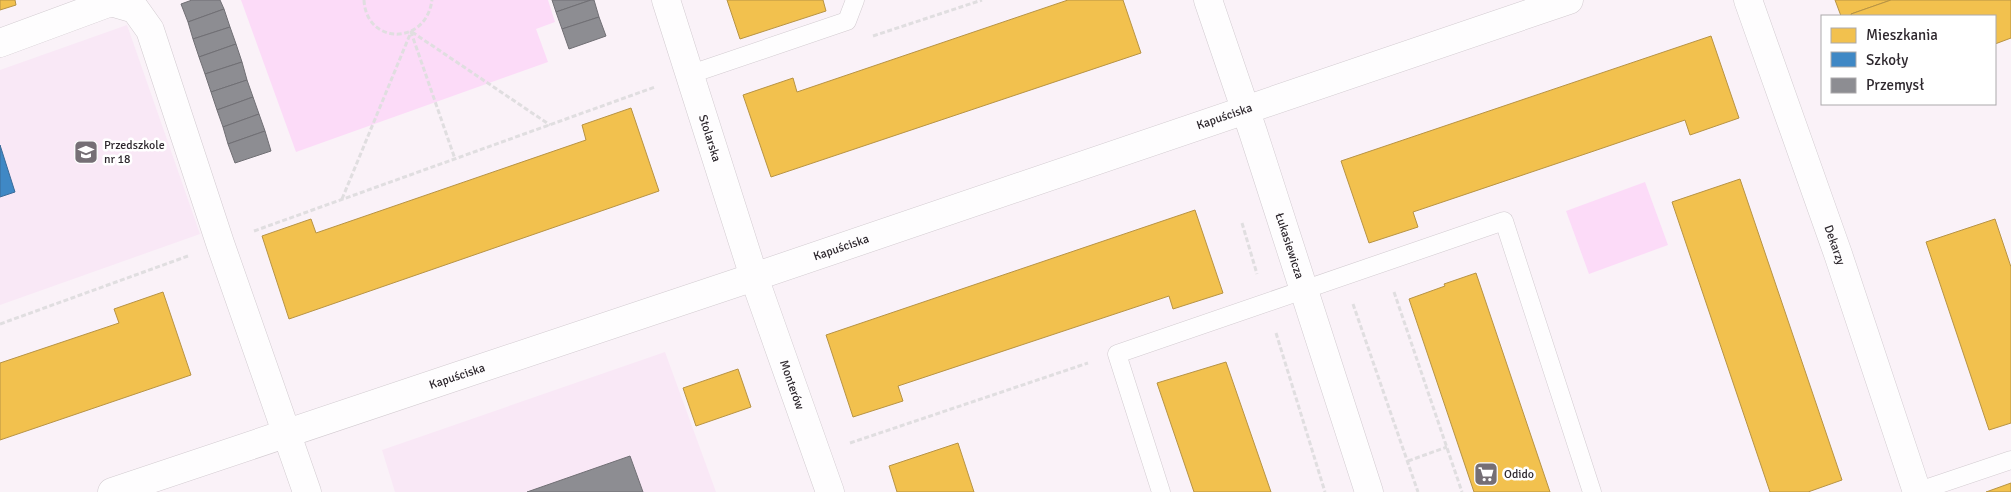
<svg xmlns="http://www.w3.org/2000/svg" width="2011" height="492" viewBox="0 0 2011 492" font-family="Signika,sans-serif">
  <style>
    .built { fill: #f9e8f6 }
    .green { fill: #fcdbf8 }
    .homes { fill: #f2c14e; stroke: #b79344 }
    .schools { fill: #3f88c5; stroke: #3a6b98 }
    .industry { fill: #8d8d92; stroke: #706f74 }
    .lines { fill: none; stroke-linecap: round; stroke-linejoin: round }
    .lane-casing { stroke: #d2cbd0; stroke-width: 19 }
    .street-casing { stroke: #d2cbd0; stroke-width: 29 }
    .path { stroke: #e0dee0; stroke-width: 3; stroke-dasharray: 5 2.5; stroke-linecap: butt }
    .lane { stroke: #fefdfe; stroke-width: 18 }
    .street { stroke: #fefdfe; stroke-width: 28 }
    .labels { text-anchor: middle; dominant-baseline: central; stroke-width: 5; stroke-linejoin: round; paint-order: stroke }
    .street-label { font-size: 12px; fill: #2e282e; stroke: #fff }
    .poi-label { font-size: 12px; fill: #2e282e; stroke: #fff; text-anchor: start }
  </style>
  <rect width="100%" height="100%" fill="#faf2f8"/>
  <g class="built">
    <path d="M127,25L200,234L0,305V70Z"/>
    <path d="M665,352L716,492H395L382,450Z"/>
  </g>
  <g class="green">
    <path d="M241,0H548L555,22L536,29L548,62L296,152Z"/>
    <path d="M1645,182L1668,245L1589,274L1566,211Z"/>
  </g>
  <g class="homes">
    <path d="M0,0H15L16,5L0,10Z"/>
    <path d="M727,0H823L826,11L740,39Z"/>
    <path d="M1068,0H1123L1141,53L771,177L743,95L793,78L797,92Z"/>
    <path d="M1835,0H1891L1851,14L1852,16H1841Z"/>
    <path d="M1891,0H2011V38L1995,44V16H1852L1851,14Z"/>
    <path d="M1711,36L1739,118L1690,135L1685,120L1591,152L1413,212L1418,227L1369,243L1341,161Z"/>
    <path d="M631,108L659,191L289,319L262,236L311,219L316,233L586,140L582,125Z"/>
    <path d="M1740,179L1842,480L1808,492H1770L1672,202Z"/>
    <path d="M1195,210L1223,293L1173,309L1169,296L898,386L903,401L853,417L826,335Z"/>
    <path d="M1995,219L2011,267V423L1989,430L1926,242Z"/>
    <path d="M1476,273L1550,492H1474L1409,299L1445,286L1444,284Z"/>
    <path d="M163,292L191,375L0,440V363L119,323L114,309Z"/>
    <path d="M1226,362L1271,492H1194L1157,383Z"/>
    <path d="M738,369L751,407L696,426L683,388Z"/>
    <path d="M958,443L974,492H897L889,466Z"/>
    <path d="M2011,483V492H1986Z"/>
  </g>
  <path class="schools" d="M0,145L15,192L0,197Z"/>
  <g class="industry">
    <path d="M192,0H220L224,9L188,22L181,4Z"/>
    <path d="M552,0H591L556,12Z"/>
    <path d="M591,0H594L599,17L562,29L556,12Z"/>
    <path d="M224,9L230,27L193,39L188,22Z"/>
    <path d="M599,17L606,36L569,49L562,29Z"/>
    <path d="M230,27L236,44L199,57L193,39Z"/>
    <path d="M236,44L242,62L205,74L199,57Z"/>
    <path d="M242,62L247,80L211,92L205,74Z"/>
    <path d="M247,80L253,97L217,110L211,92Z"/>
    <path d="M253,97L259,114L223,127L217,110Z"/>
    <path d="M259,114L265,131L228,144L223,127Z"/>
    <path d="M265,131L271,151L235,163L228,144Z"/>
    <path d="M630,456L643,492H527Z"/>
  </g>
  <g class="lines">
    <g class="lane-casing">
      <g id="lane">
        <path d="M691,74L847,21L855,0"/>
        <path d="M1161,492L1117,354L1504,221L1592,492"/>
        <path d="M1916,492L2011,460"/>
      </g>
    </g>
    <g class="street-casing">
      <g id="street">
        <path id="s1" d="M666,0L754,277L830,492"/>
        <path id="s2" d="M1208,0L1253,132L1369,492"/>
        <path id="s3" d="M1748,0L1838,254L1917,492"/>
        <path d="M0,43L111,2L135,9L150,30L220,243L307,492"/>
        <path id="s4" d="M112,492C327,418 542,349 757,276C1028,184 1298,90 1569,0"/>
      </g>
    </g>
    <g class="path">
      <path d="M364,0C366,45 426,46 432,0"/>
      <path d="M412,32L550,125"/>
      <path d="M873,36L982,0"/>
      <path d="M342,199L411,32L455,159"/>
      <path d="M1242,223L1257,274"/>
      <path d="M254,231L655,87"/>
      <path d="M1394,292L1462,492"/>
      <path d="M1353,304L1418,492"/>
      <path d="M0,324L188,256"/>
      <path d="M1276,333L1325,492"/>
      <path d="M850,443L1088,363"/>
      <path d="M1408,461L1447,447"/>
    </g>
    <use href="#lane" class="lane"/>
    <use href="#street" class="street"/>
  </g>
  <defs>
    <g id="school-square" transform="scale(1.25)"><rect x="-9" y="-9" width="18" height="18" rx="4" fill="#756f75" stroke="#fff"/><path d="M0-5L7-2L0 1L-7-2ZM-4 1L0 2.5L4 1V4Q0 6-4 4Z" fill="#fff"/></g>
    <g id="supermarket-square" transform="scale(1.25)"><rect x="-9" y="-9" width="18" height="18" rx="4" fill="#756f75" stroke="#fff"/><path d="M-6-5.5h2.5l.6 2H6L4.5 2H-2.5L-4.4-4H-6ZM-1.5 3.2a1.3 1.3 0 1 0 .1 0ZM3 3.2a1.3 1.3 0 1 0 .1 0Z" fill="#fff"/></g>
  </defs>
  <g fill-rule="evenodd">
    <use href="#school-square" x="86" y="152"/>
    <use href="#supermarket-square" x="1486" y="474"/>
  </g>
  <g class="labels">
    <g class="street-label">
      <text stroke="none"><textPath href="#s4" startOffset="1174">Kapuściska</textPath></text>
      <text stroke="none"><textPath href="#s1" startOffset="145">Stolarska</textPath></text>
      <text stroke="none"><textPath href="#s3" startOffset="260">Dekarzy</textPath></text>
      <text stroke="none"><textPath href="#s2" startOffset="259">Łukasiewicza</textPath></text>
      <text stroke="none"><textPath href="#s4" startOffset="769">Kapuściska</textPath></text>
      <text stroke="none"><textPath href="#s4" startOffset="364">Kapuściska</textPath></text>
      <text stroke="none"><textPath href="#s1" startOffset="405">Monterów</textPath></text>
    </g>
    <g class="poi-label">
      <text x="104" y="145">Przedszkole<tspan x="104" dy="14">nr 18</tspan></text>
      <text x="1504" y="474">Odido</text>
    </g>
  </g>
  <rect x="1821" y="15" width="175" height="90" fill="#ffffff" stroke="#aba9ab"/>
  <rect x="1831" y="28" width="25" height="15" fill="#f2c14e" stroke="#aba9ab"/>
  <text x="1866" y="40" font-size="15" fill="#2e282e">Mieszkania</text>
  <rect x="1831" y="52" width="25" height="15" fill="#3f88c5" stroke="#aba9ab"/>
  <text x="1866" y="65" font-size="15" fill="#2e282e">Szkoły</text>
  <rect x="1831" y="78" width="25" height="15" fill="#8d8d92" stroke="#aba9ab"/>
  <text x="1866" y="90" font-size="15" fill="#2e282e">Przemysł</text>
</svg>
